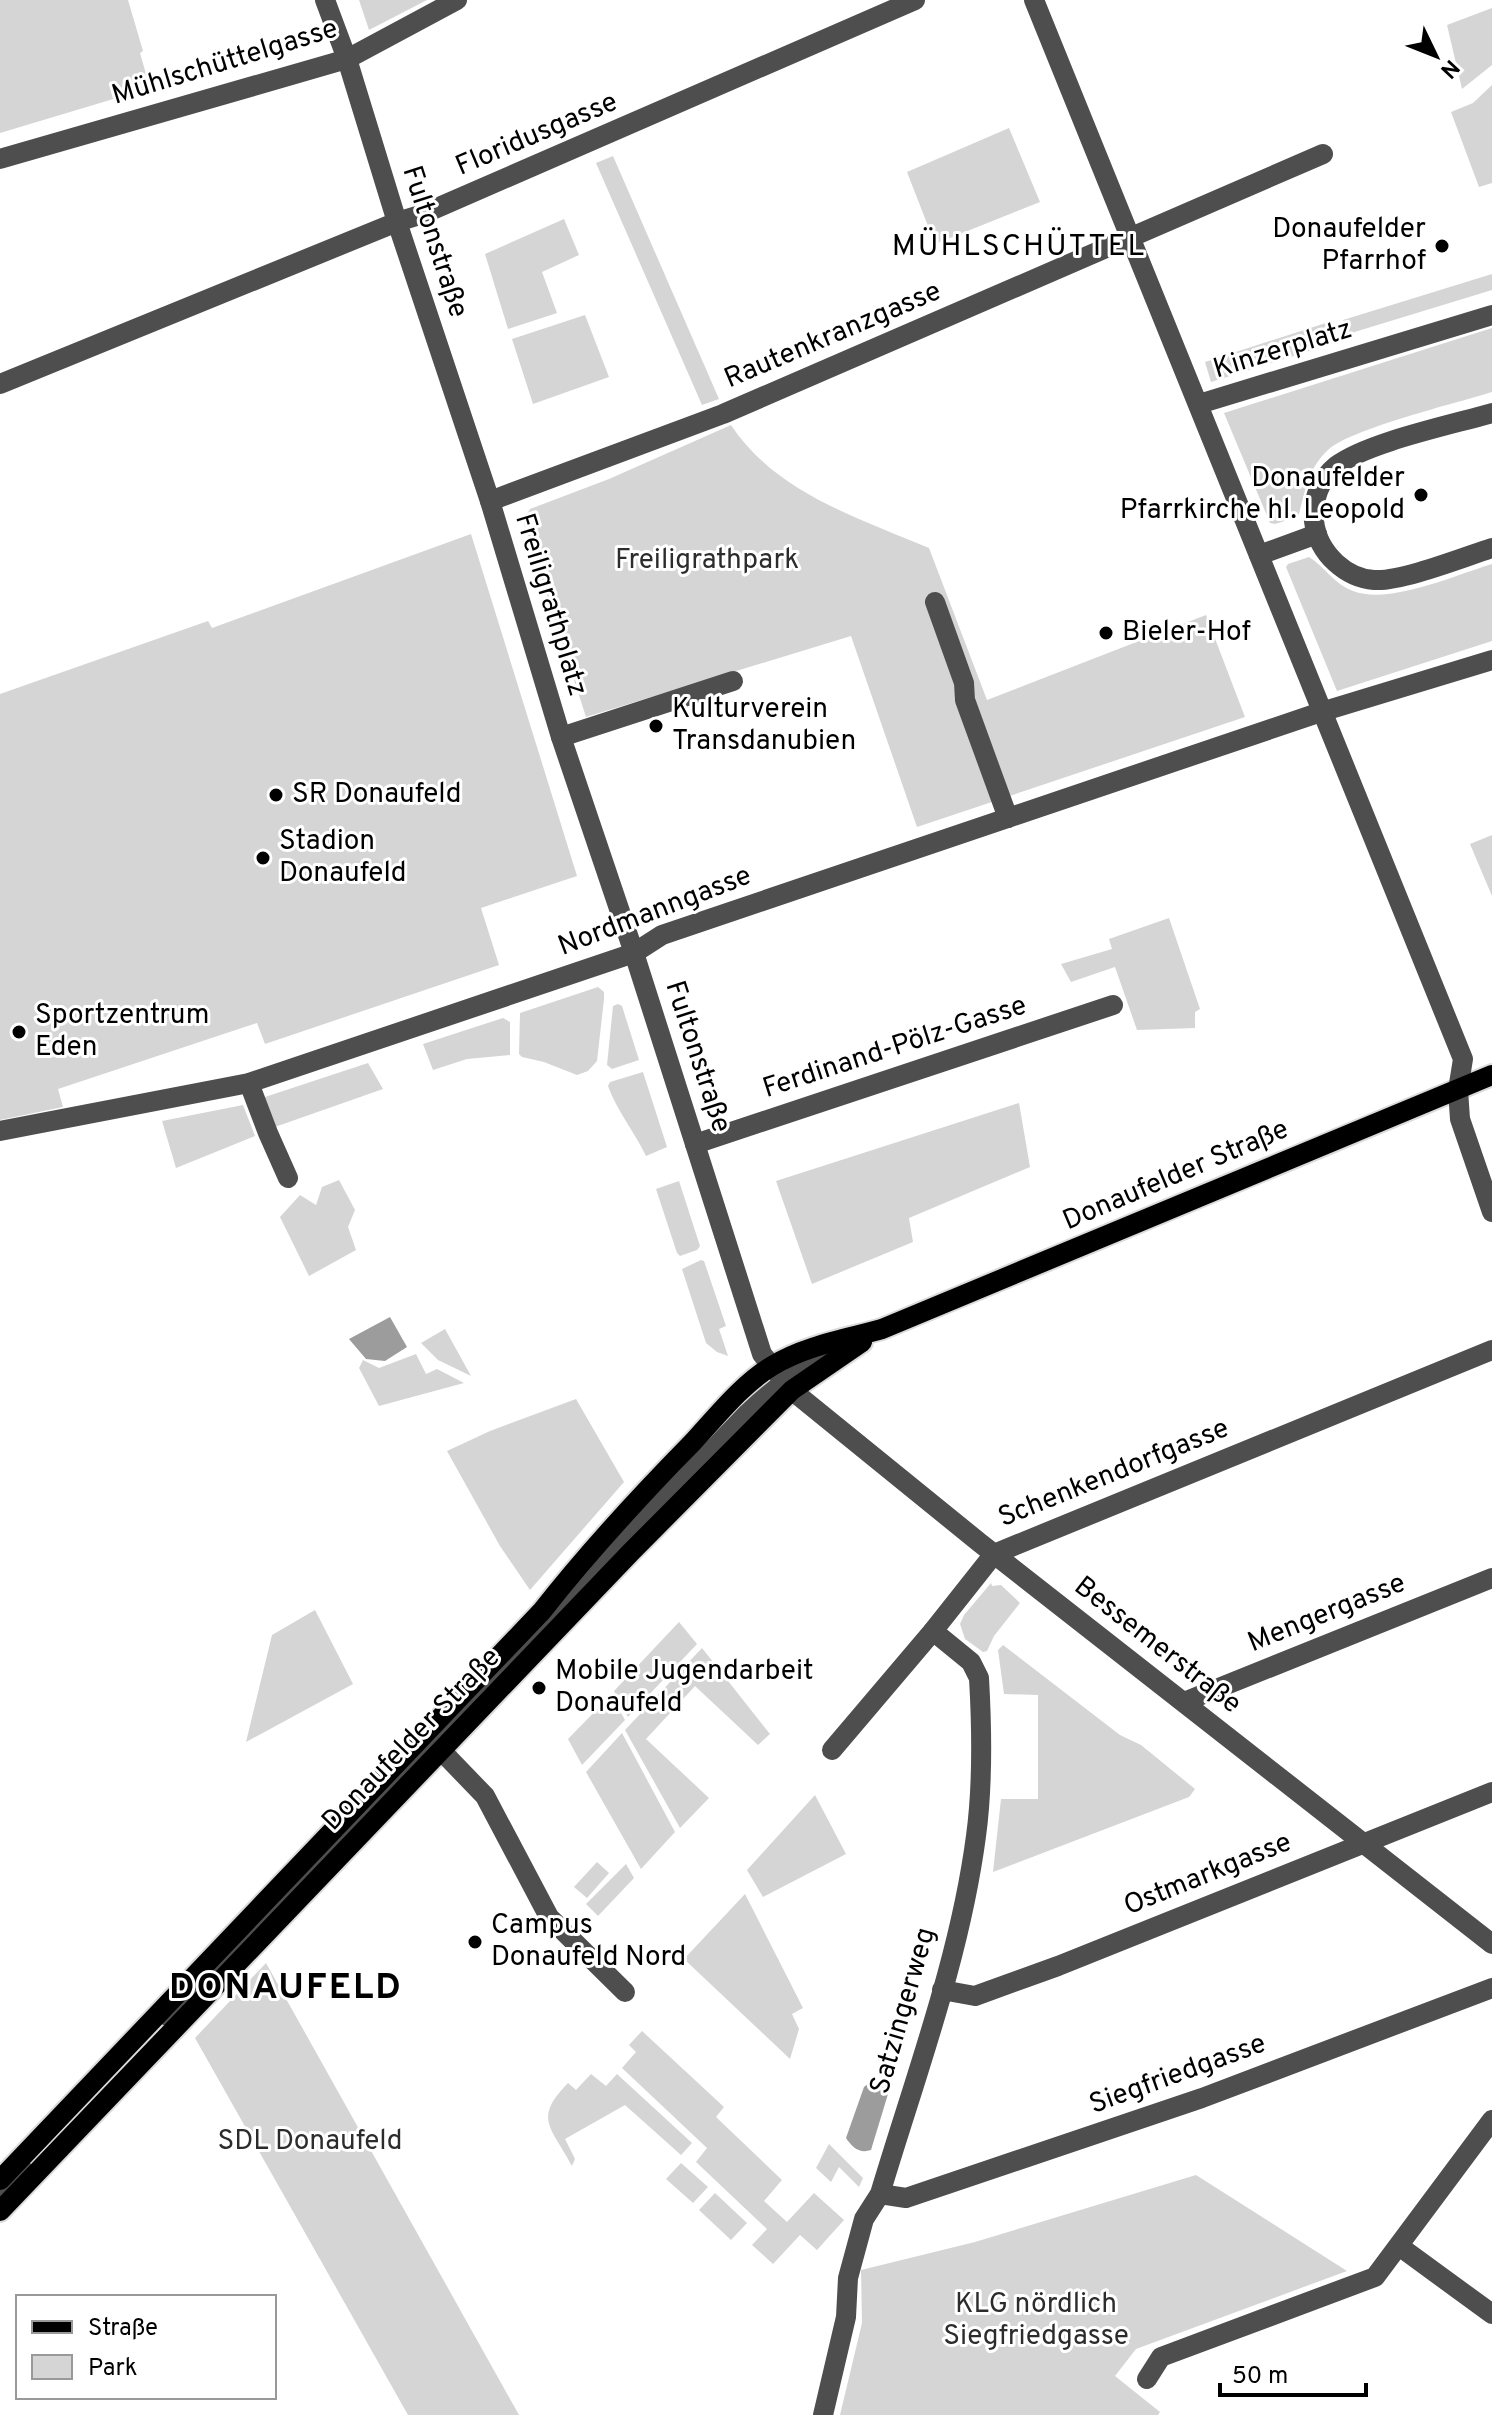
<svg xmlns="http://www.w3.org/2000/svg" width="1492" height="2415" viewBox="0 0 1492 2415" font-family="Overpass,sans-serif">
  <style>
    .green { fill: #d5d5d5 }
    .water { fill: #9c9c9c }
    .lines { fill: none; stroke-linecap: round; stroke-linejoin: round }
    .major-casing { stroke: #dbdbdb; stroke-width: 24 }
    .minor { stroke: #4e4e4e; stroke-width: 20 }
    .major { stroke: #000; stroke-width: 20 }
    .tram { stroke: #000; stroke-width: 2 }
    .poi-dot { fill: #000; stroke: #fff; stroke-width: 3 }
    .labels { text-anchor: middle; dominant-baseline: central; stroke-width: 6; stroke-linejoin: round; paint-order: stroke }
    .street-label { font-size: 28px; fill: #000; stroke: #fff }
    .poi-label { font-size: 28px; fill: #000; stroke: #fff; text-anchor: start }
    .park-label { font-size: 28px; fill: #2c2c2c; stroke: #fff }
    .neighbourhood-label { font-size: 30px; letter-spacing: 2px; fill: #000; stroke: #fff }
    .district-label { font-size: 36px; font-weight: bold; letter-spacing: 2px; fill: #000; stroke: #fff }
  </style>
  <rect width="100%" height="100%" fill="#fff"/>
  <g class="green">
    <path d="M0,0H128L143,51L140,53L150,88L0,133Z"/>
    <path d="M359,0H427L369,30Z"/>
    <path d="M1492,8V65L1462,89L1447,25Z"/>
    <path d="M1492,85V183L1479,187L1451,112L1473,103Z"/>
    <path d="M1009,128L1040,202L935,244L907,172Z"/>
    <path d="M613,156L719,399L702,405L596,163Z"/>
    <path d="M564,219L579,255L542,272L557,313L508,329L485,254Z"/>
    <path d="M1492,274V290L1348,334L1343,320Z"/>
    <path d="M585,315L609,377L533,404L512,339Z"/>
    <path d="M1332,321L1338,342L1211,382L1205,362Z"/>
    <path d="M1492,328V392C1457,403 1350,429 1328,450C1306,471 1306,491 1298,517L1275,524L1270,523L1224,413Z"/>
    <path d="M731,425C775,492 858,518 929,548L987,700L1206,615L1245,717L917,827L851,636L586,717L523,521L530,509L609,479Z"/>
    <path d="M471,534L577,876L481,908L499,965L265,1044L257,1023L58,1089L63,1107L0,1120V694L208,621L212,628Z"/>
    <path d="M1309,557C1325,567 1334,584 1353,591C1390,605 1455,575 1492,564V641L1337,691L1286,567L1288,564Z"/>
    <path d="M1492,835V896L1470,844Z"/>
    <path d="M1169,918L1200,1009L1195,1012V1028L1137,1030L1115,967L1071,982L1061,964L1112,949L1109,939Z"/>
    <path d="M598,987L604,992V999L597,1061L588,1071L577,1075L544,1062L522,1057L519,1054L520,1013Z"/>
    <path d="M618,1004L622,1006L639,1060L612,1069L607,1065L613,1006Z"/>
    <path d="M503,1018L510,1022V1055L467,1059L433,1070L423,1044Z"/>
    <path d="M368,1063L383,1089L272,1128L262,1098Z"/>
    <path d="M643,1072L667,1147L646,1156C634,1131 617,1111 608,1086L610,1082Z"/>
    <path d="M1019,1103L1030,1167L909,1218L913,1242L812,1284L776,1181Z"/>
    <path d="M243,1105L255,1136L176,1168L162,1121Z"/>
    <path d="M339,1180L355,1210L348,1227L356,1250L309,1276L280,1217L300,1195L316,1205L322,1187Z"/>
    <path d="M679,1181L700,1246L697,1250L680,1256L677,1253L656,1189Z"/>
    <path d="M701,1260L704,1261L726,1326L719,1329L728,1356L717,1352L706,1343L682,1269Z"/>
    <path d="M445,1329L471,1376L438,1360L421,1343Z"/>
    <path d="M416,1354L426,1374L437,1369L464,1383L379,1406L359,1368L363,1360L379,1368Z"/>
    <path d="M576,1399L624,1482L530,1590L500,1546L447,1451L490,1431Z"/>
    <path d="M991,1583L992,1586L1001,1585L1020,1603L994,1636L987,1651L983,1652L965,1639L960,1624L964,1615Z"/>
    <path d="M315,1610L353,1684L246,1742L272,1635Z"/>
    <path d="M679,1622L697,1644L628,1717L614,1691Z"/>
    <path d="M1003,1645L1120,1735L1141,1745L1195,1789L1189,1797L993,1872L1001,1799H1038V1695L1004,1694L998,1650Z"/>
    <path d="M702,1648L770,1734L758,1745L695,1686L646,1739L709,1798L680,1828L625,1730Z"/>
    <path d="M611,1695L625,1720L582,1765L568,1739Z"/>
    <path d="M622,1733L675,1832L641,1869L586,1772Z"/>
    <path d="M815,1795L846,1854L763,1897L747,1870Z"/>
    <path d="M597,1862L609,1873L587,1898L574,1887Z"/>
    <path d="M626,1864L634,1878L598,1916L586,1904Z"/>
    <path d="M745,1894L803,2008L792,2014L799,2029L790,2059L684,1959Z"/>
    <path d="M266,1963L519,2415H408L195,2038Z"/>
    <path d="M642,2031L724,2107L716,2117L782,2180L764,2201L787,2222L814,2193L844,2220L817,2250L800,2235L773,2264L752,2245L767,2229L696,2162L707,2148L622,2068L636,2052L629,2045Z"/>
    <path d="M591,2074L606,2086L617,2074L692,2143L681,2155L625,2105L565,2139L575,2159L572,2166C551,2126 533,2119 568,2083L576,2090Z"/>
    <path d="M829,2144L863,2178L859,2187L839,2167L831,2182L816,2168Z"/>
    <path d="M681,2163L708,2187L693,2203L666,2179Z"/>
    <path d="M1196,2175L1347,2271L1136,2349L1115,2376L1160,2412L1158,2415H840L862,2323L861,2270L975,2242Z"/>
    <path d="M715,2193L747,2223L731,2240L699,2210Z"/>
  </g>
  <g class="water">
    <path d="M390,1317L407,1347L385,1361L366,1359L349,1339Z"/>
    <path d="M869,2083C878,2084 884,2086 888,2094L871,2150C859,2154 852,2147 846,2138L864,2087Z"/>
  </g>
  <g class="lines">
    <g class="major-casing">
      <g id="major">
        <path d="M0,2180L542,1611C589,1551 640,1496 693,1442C717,1416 742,1384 772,1366C804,1346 846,1339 882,1329L1492,1075"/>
        <path d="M0,2211L631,1552L792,1390L862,1342"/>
      </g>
    </g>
    <g class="minor">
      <path d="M325,0L347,59L397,222L490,501L561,737L634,953L762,1354L789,1388L980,1543L1492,1944"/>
      <path d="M1034,0L1463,1059L1458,1090L1460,1119L1492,1212"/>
      <path d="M0,159L347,59L457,0"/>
      <path d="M0,384L397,222L423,214L915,0"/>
      <path d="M1199,404L1492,315"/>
      <path d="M1492,413C1451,425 1368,442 1336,466C1320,479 1312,500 1314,521C1316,538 1324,552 1336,563C1347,573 1359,579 1374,580C1401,582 1464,557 1492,548"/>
      <path d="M490,501L723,414L1323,154"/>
      <path d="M1259,555L1317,534"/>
      <path d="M935,602L964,683L965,700L1008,818"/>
      <path d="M561,737L733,681"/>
      <path d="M249,1083L268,1133L288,1178"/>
      <path d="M0,1131L249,1083L634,953L662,935L1321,712L1492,660"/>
      <path d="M695,1144L1113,1005"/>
      <path d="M1184,1702L1492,1578"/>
      <path d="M429,1738L485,1796L549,1917L625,1992"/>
      <path d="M832,1750L933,1631L994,1554L1492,1350"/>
      <path d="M942,1990L975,1996L1058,1966L1492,1792"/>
      <path d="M169,2017L748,1413C778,1385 808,1362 845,1344"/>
      <path d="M0,2193L23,2170"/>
      <path d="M880,2194L906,2198L1202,2098L1492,1988"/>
      <path d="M1399,2246L1492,2314"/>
      <path d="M1147,2379L1161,2357L1375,2277L1492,2120"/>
      <path d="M823,2415L846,2317L848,2278L864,2219L880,2194C915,2077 960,1958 976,1836C983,1785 982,1730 979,1678L971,1662L933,1631"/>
    </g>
    <use href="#major" class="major"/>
    <path class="tram" d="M0,2206L712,1463C768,1405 812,1365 886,1331L1492,1081"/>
  </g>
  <g class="poi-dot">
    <circle cx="1442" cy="246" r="8"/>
    <circle cx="1421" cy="495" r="8"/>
    <circle cx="1106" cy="633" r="8"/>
    <circle cx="656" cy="726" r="8"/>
    <circle cx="276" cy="795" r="8"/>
    <circle cx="263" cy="858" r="8"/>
    <circle cx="19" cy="1032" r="8"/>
    <circle cx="539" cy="1688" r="8"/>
    <circle cx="475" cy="1942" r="8"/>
  </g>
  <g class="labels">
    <g class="street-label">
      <text transform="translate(225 63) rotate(-17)">Mühlschüttelgasse</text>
      <text transform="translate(537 135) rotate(-23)">Floridusgasse</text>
      <text transform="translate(434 242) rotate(72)">Fultonstraße</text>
      <text transform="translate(833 336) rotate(-23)">Rautenkranzgasse</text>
      <text transform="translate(1283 350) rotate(-17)">Kinzerplatz</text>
      <text transform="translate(550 605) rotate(73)">Freiligrathplatz</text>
      <text transform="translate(655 912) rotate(-21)">Nordmanngasse</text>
      <text transform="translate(895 1048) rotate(-18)">Ferdinand-Pölz-Gasse</text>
      <text transform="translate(697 1057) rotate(72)">Fultonstraße</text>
      <text transform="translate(1176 1176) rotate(-23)">Donaufelder Straße</text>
      <text transform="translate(1114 1474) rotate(-22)">Schenkendorfgasse</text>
      <text transform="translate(1327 1614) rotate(-22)">Mengergasse</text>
      <text transform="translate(1157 1646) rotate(38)">Bessemerstraße</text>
      <text transform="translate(412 1740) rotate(-46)">Donaufelder Straße</text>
      <text transform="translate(1208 1875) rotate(-22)">Ostmarkgasse</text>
      <text transform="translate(904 2011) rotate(-74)">Satzingerweg</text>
      <text transform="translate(1178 2075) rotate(-20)">Siegfriedgasse</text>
    </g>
    <g class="poi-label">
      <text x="1426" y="230" text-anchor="end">Donaufelder<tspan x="1426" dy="32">Pfarrhof</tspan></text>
      <text x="1405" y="479" text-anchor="end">Donaufelder<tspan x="1405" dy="32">Pfarrkirche hl. Leopold</tspan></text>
      <text x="1122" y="633">Bieler-Hof</text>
      <text x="672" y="710">Kulturverein<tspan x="672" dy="32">Transdanubien</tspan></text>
      <text x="292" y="795">SR Donaufeld</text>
      <text x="279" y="842">Stadion<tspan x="279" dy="32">Donaufeld</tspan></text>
      <text x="35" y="1016">Sportzentrum<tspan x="35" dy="32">Eden</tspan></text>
      <text x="555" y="1672">Mobile Jugendarbeit<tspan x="555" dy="32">Donaufeld</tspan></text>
      <text x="491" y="1926">Campus<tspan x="491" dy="32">Donaufeld Nord</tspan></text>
    </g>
    <g class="park-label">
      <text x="707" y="561">Freiligrathpark</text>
      <text x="310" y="2142">SDL Donaufeld</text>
      <text x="1036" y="2305">KLG nördlich<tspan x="1036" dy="32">Siegfriedgasse</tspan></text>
    </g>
    <g class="neighbourhood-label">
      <text x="1019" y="247">MÜHLSCHÜTTEL</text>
    </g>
    <g class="district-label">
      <text x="286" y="1989">DONAUFELD</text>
    </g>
  </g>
  <rect x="16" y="2295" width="260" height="104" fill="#ffffff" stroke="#999999" stroke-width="2"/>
  <rect x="32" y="2321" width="40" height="12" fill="#000000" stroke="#999999" stroke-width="2"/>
  <text x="88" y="2335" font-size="24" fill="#000000">Straße</text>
  <rect x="32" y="2355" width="40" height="24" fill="#d5d5d5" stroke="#999999" stroke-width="2"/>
  <text x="88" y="2375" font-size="24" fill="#000000">Park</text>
  <g transform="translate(1436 56) rotate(133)" stroke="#ffffff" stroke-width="6" paint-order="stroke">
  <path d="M0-6L14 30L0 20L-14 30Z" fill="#000000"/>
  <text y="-12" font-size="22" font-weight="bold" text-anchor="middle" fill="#000000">N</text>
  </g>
  <path d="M1220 2383v12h146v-12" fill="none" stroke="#000000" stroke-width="4"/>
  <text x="1232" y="2383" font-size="24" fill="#000000" stroke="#ffffff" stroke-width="6" paint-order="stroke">50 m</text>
</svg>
